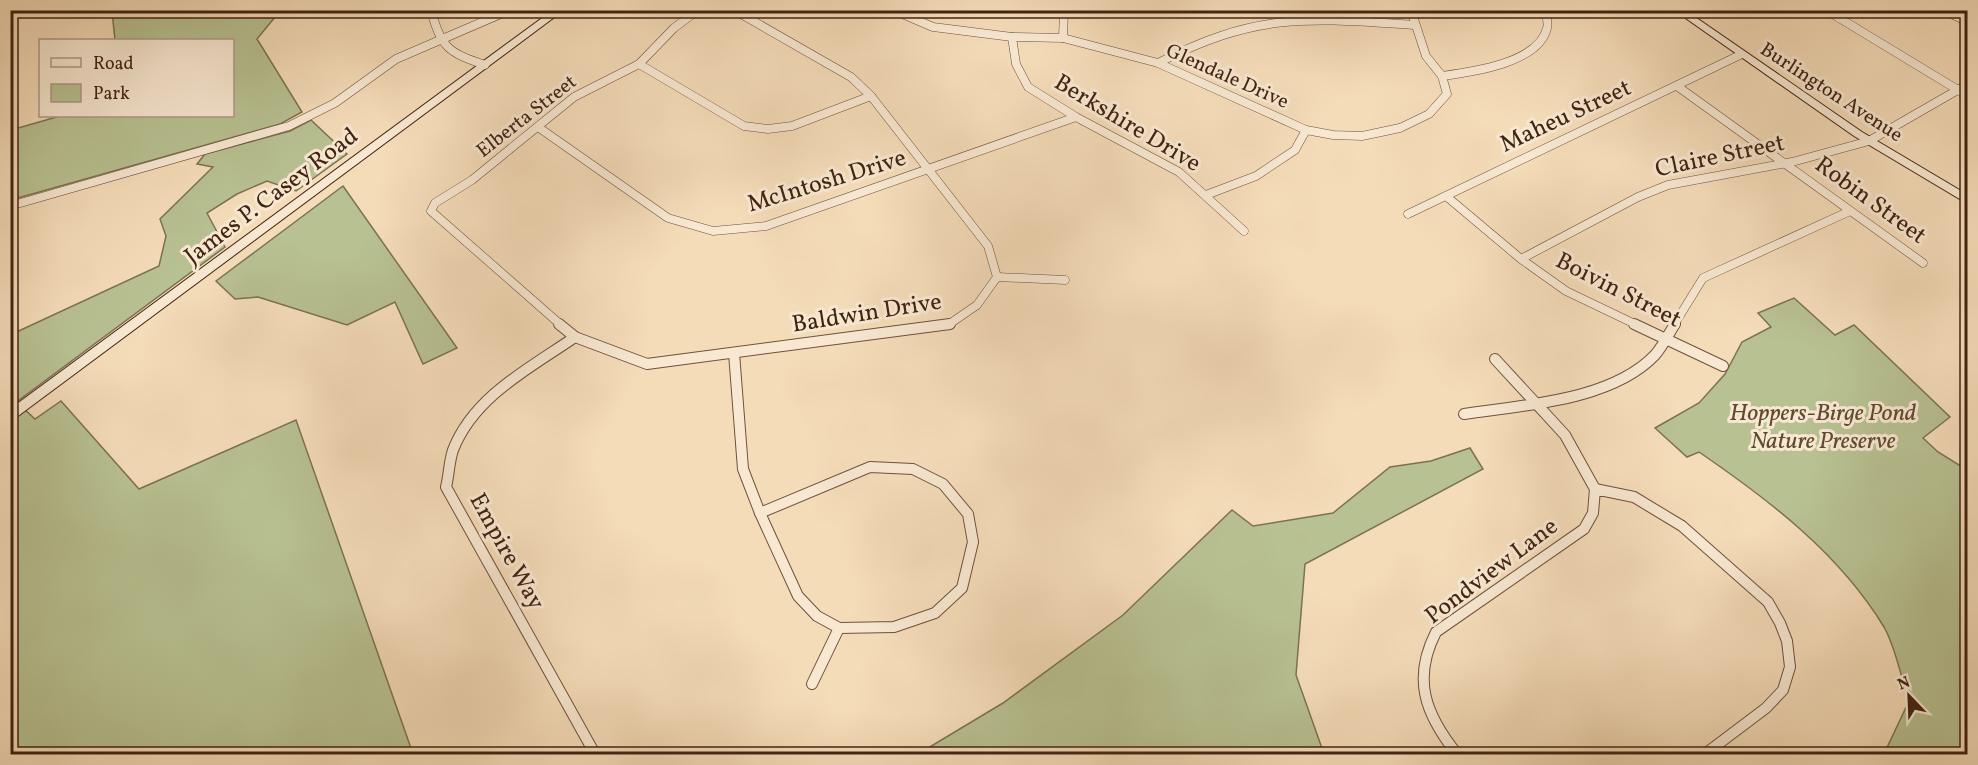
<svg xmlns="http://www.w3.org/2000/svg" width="1978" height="765" viewBox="0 0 1978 765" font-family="Vollkorn,serif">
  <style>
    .green { fill: #b8c192; stroke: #7c7252; stroke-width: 1.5 }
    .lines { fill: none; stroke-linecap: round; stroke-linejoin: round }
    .minor-far1-casing { stroke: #6e513b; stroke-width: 9 }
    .minor-casing { stroke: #6e513b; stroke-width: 12 }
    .secondary-casing { stroke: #412311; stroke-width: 2 }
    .minor-far1 { stroke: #f8e8d2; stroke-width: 8 }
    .minor { stroke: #f8e8d2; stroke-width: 10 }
    .secondary { fill: #f8e8d2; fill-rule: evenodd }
    .labels { text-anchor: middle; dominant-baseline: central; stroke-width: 6; stroke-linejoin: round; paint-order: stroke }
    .far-street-label { font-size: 20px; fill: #412311; stroke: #f8e8d2 }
    .street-label { font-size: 24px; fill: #412311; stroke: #f8e8d2 }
    .park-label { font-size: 24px; font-style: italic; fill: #5f4a31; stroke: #f8e8d2 }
  </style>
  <rect width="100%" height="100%" fill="#f5dcb9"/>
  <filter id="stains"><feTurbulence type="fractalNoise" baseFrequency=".00333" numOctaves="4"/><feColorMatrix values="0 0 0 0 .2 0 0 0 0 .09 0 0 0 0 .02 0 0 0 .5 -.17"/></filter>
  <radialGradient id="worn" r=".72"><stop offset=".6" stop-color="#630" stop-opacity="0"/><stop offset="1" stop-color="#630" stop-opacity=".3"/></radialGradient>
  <g class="green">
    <path d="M112,11H280L257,39L302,112L280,124L11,200V130L60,116H232V40H115Z"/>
    <path d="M311,120L347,154L296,191L267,181L237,194L207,213L225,247L11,406L10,335L159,266L166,236L160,219L213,167L197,164L205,154L290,131Z"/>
    <path d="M343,186L457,348L423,364L395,302L347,325L258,297L235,299L216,281Z"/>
    <path d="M1794,298L1835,335L1854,325L1950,417L1923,438L1938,452L1967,470V754H1884L1909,701C1901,678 1896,648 1884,627C1839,553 1769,500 1699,452L1687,457L1655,428L1699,403L1725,374L1742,342L1771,327L1758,313Z"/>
    <path d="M61,401L139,489L296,420L413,754H11L10,417L23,408L35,419Z"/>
    <path d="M1470,448L1483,469L1305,564L1296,675L1324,754H918L1003,703L1123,615L1232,510L1253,526L1333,513L1390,467L1431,461Z"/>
  </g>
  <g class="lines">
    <g class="minor-far1-casing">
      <g id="minor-far1">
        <path d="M431,10C441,48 449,53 485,65"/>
        <path d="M734,10L851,77L871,96L988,246L997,277L977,305L948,325"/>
        <path d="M893,10L933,27L1012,37L1063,38L1158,63L1306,130L1333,135L1362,136L1400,128L1429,114L1447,94L1442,76L1426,56L1411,10"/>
        <path d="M1826,10L1968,96"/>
        <path d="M1943,10L1968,22"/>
        <path d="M1839,18L1854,10"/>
        <path d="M1012,37L1016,64L1028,87L1076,117L1179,172L1244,231"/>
        <path d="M1063,38L1064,10"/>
        <path d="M1158,63C1257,12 1307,18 1414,25"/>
        <path d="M639,64L744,126L768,129L792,126L871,96"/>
        <path d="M1442,76C1472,72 1539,63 1547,28C1549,23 1546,16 1545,10"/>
        <path d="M1677,86L1923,263"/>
        <path d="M538,127L668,218L713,231L766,226L1076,117"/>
        <path d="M1206,195L1256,176L1295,150L1306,130"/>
        <path d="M1446,196L1521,259L1566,291L1637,325"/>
        <path d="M10,206L289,126L335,103L396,59L510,10"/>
        <path d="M1408,214L1740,55"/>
        <path d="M1521,259L1638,197L1668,185L1792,162L1869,141L1968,84"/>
        <path d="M997,277L1065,280"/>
        <path d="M561,325L431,211L435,203L472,180L574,97L639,64L674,28L698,10"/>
        <path d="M1674,325L1703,278L1850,211"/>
      </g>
    </g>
    <g class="minor-casing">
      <g id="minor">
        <path d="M559,324L575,337L647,364L950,324"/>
        <path d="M1634,324L1723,366"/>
        <path d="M575,337C530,368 474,396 453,450C449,462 449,475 446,487L595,754"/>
        <path d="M734,353L743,469L760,513"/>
        <path d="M1495,359L1565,435L1595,489"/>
        <path d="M1464,414C1523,405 1611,401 1655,355C1663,346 1669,333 1675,324"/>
        <path d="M870,467L913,469L943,484L968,514L973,542L962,588L935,613L894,627L839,628L817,616L798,596L760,513Z"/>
        <path d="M812,684L839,628"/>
        <path d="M1457,754C1425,714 1412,679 1436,632L1584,529L1593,513L1595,489L1634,497L1682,526L1768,602L1780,623L1787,641L1790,667L1783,690L1766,708L1705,754"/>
      </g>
    </g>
    <g class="secondary-casing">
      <g id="secondary">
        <path d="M553,10H564L10,422V409Z"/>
        <path d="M1674,10H1685L1862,132L1968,195V204L1854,136Z"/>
      </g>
    </g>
    <use href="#minor-far1" class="minor-far1"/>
    <use href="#minor" class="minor"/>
    <use href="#secondary" class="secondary"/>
  </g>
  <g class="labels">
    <g class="far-street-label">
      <text transform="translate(1227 77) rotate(24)">Glendale Drive</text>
      <text transform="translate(1831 93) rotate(33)">Burlington Avenue</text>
      <text transform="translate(527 117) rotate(-38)">Elberta Street</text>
    </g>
    <g class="street-label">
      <text transform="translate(1566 117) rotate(-25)">Maheu Street</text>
      <text transform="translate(1127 124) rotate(31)">Berkshire Drive</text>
      <text transform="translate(1720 157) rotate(-12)">Claire Street</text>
      <text transform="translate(827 182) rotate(-17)">McIntosh Drive</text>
      <text transform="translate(272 197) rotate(-37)">James P. Casey Road</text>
      <text transform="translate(1870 201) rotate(36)">Robin Street</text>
      <text transform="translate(1618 291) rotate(27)">Boivin Street</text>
      <text transform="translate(867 314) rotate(-9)">Baldwin Drive</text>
      <text transform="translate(506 552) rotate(61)">Empire Way</text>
      <text transform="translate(1492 572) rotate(-37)">Pondview Lane</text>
    </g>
    <g class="park-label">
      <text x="1823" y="414">Hoppers-Birge Pond<tspan x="1823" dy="28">Nature Preserve</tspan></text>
    </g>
  </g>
  <rect width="1978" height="765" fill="none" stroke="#f5dcb9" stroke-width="36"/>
  <rect x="12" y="12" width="1954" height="741" fill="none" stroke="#412311" stroke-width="3"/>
  <rect x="18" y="18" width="1942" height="729" fill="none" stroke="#412311" stroke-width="1.5"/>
  <rect x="39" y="39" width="195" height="78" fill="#f8e8d2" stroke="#af9985" stroke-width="1.5"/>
  <rect x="51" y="58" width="30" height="9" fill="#f8e8d2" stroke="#af9985" stroke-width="1.5"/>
  <text x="93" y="69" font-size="18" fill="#412311">Road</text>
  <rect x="51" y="84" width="30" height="18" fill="#b8c192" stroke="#af9985" stroke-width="1.5"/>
  <text x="93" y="99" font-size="18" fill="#412311">Park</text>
  <g transform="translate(1909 696) rotate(337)" stroke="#f8e8d2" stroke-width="4.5" paint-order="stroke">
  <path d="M0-4.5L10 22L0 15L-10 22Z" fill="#412311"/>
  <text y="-9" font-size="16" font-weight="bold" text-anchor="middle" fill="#412311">N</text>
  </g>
  <rect width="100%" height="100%" filter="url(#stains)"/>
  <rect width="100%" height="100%" fill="url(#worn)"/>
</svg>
